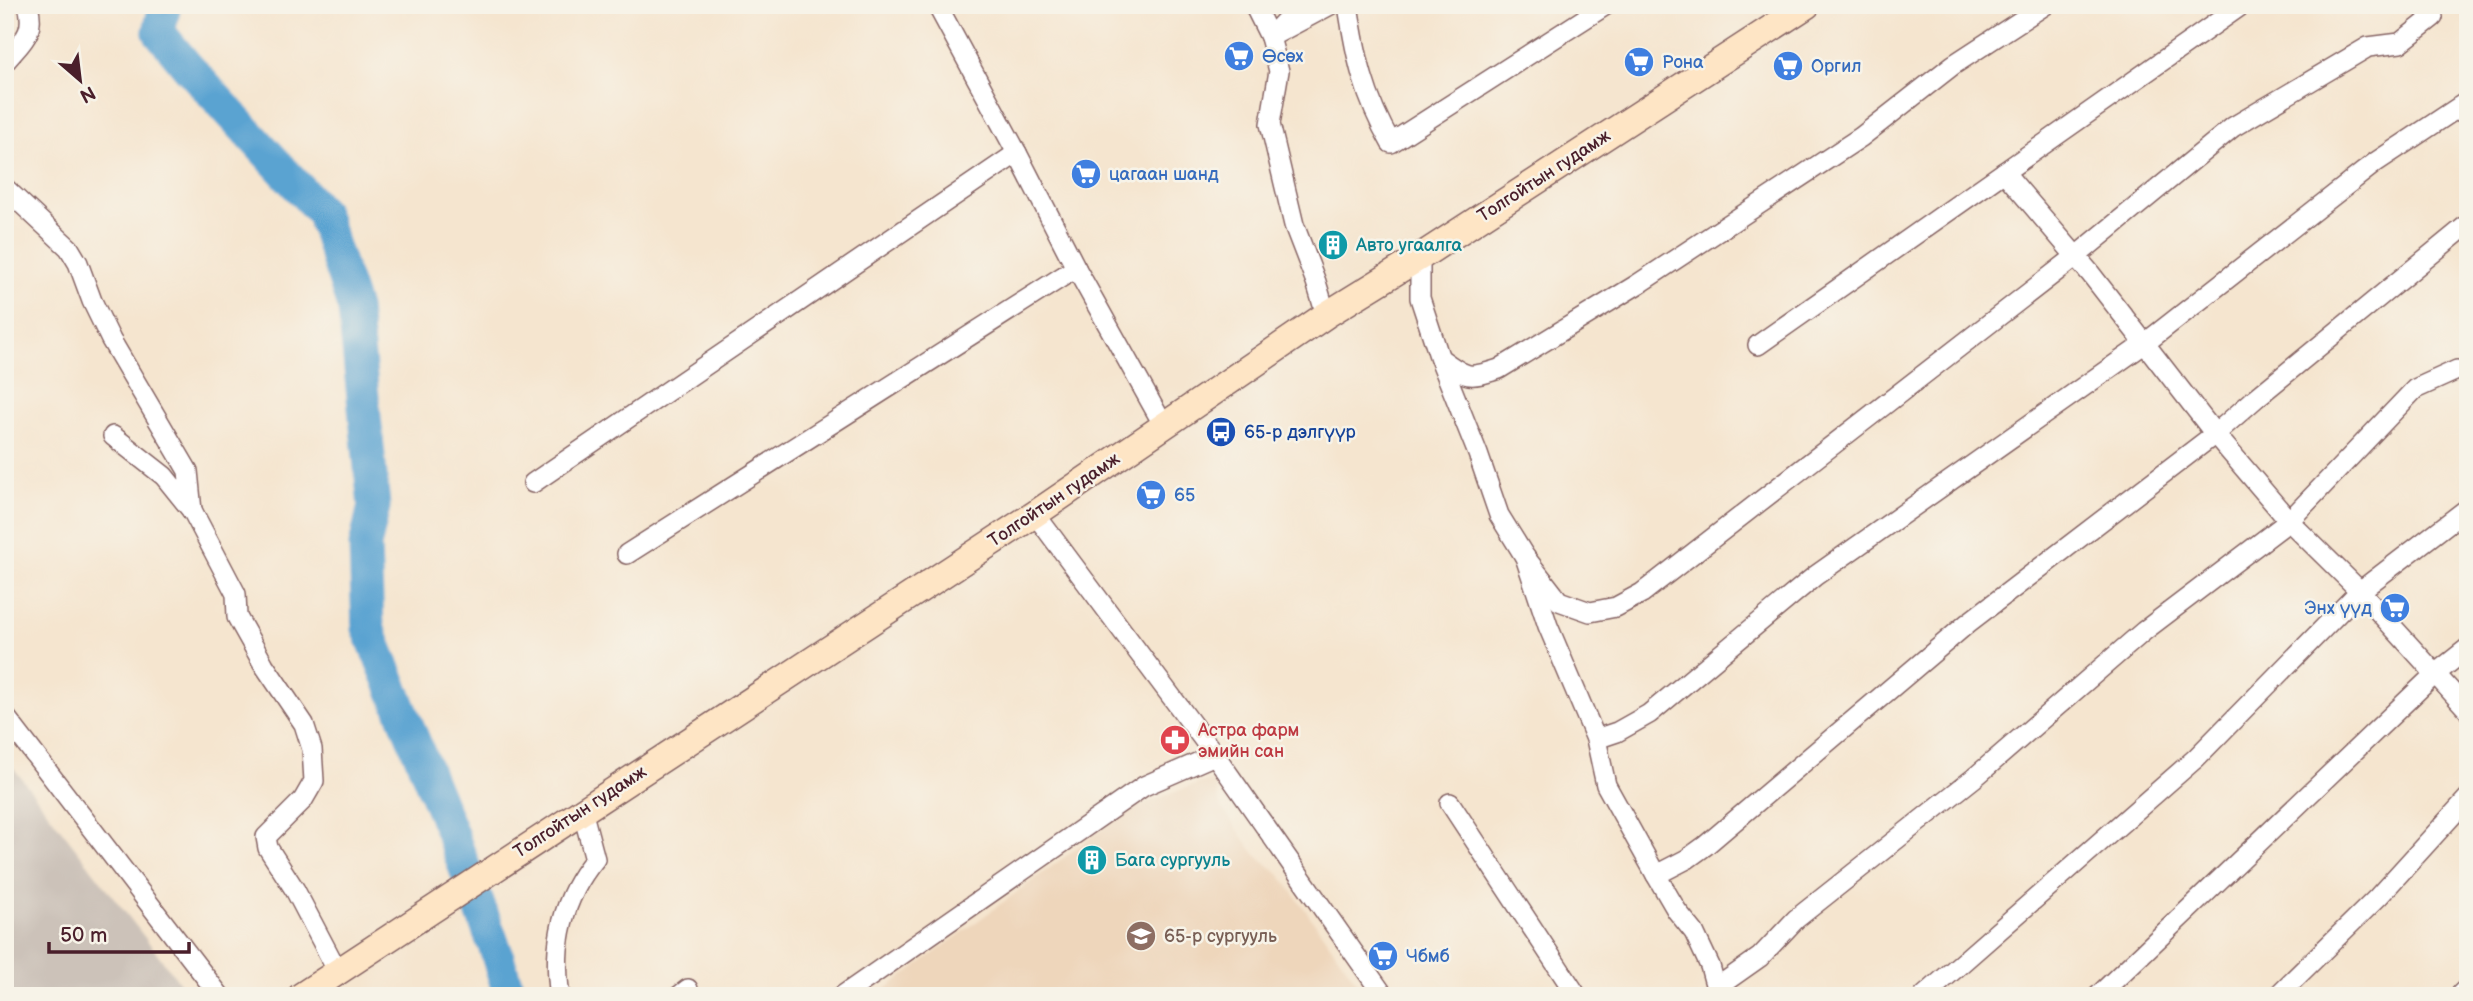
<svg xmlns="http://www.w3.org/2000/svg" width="2473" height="1001" viewBox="0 0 2473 1001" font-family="'Balsamiq Sans',sans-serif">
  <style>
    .built { fill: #eed6bb }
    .industrial { fill: #ccc2b9 }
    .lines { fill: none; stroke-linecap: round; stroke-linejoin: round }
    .river { stroke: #5aa3d1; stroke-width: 33 }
    .street-casing { stroke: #866464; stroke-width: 22 }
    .secondary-casing { stroke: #866464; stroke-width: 29 }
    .street { stroke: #fff; stroke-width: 19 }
    .secondary { stroke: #fee5c5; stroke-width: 26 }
    .labels { text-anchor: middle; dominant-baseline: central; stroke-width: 5; stroke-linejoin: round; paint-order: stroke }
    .shop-label { font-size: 18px; fill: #366cbe; stroke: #f7f3e8; text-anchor: start }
    .street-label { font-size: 18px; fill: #4a1f2b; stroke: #f7f3e8 }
    .culture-label { font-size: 18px; fill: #0d838f; stroke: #f7f3e8; text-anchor: start }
    .transit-label { font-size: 18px; fill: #164399; stroke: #f7f3e8; text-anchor: start }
    .health-label { font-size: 18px; fill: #be3a42; stroke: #f7f3e8; text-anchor: start }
    .education-label { font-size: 18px; fill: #785e54; stroke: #f7f3e8; text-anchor: start }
  </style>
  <rect width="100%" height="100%" fill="#f7f3e8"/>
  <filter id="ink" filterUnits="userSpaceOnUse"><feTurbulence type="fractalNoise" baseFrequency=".0143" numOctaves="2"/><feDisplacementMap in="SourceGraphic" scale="14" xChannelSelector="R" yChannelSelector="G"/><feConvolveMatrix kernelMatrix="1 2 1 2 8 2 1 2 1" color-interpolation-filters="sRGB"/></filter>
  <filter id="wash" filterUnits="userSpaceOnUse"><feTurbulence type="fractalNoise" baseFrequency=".00686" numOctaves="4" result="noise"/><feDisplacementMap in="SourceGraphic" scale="28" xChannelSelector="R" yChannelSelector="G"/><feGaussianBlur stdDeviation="1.57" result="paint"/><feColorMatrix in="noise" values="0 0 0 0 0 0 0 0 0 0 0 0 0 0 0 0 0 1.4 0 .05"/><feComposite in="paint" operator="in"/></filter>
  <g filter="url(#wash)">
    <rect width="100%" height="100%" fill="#f5e5cf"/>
    <path class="built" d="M1215,781L1220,805L1255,854L1281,876L1367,996H876L1131,808L1203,782Z"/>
    <path class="industrial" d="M5,757L190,996H5Z"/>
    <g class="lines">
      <path class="river" d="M165,5L159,32L187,66L322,213L354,309L374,506L365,546L368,628L450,829L495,948L510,996"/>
    </g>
  </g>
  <g filter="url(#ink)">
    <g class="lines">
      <g class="street-casing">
        <g id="street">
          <path d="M937,5L1017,153L1076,268L1164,426"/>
          <path d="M1254,5L1270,37L1330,5"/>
          <path d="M1300,5L1270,37L1279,71L1270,124L1294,225L1316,282L1326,315"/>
          <path d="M1348,5C1356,58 1364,96 1391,143L1606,5"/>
          <path d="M5,62C22,41 36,34 28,5"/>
          <path d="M2004,172L2090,273L2215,434L2289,521L2360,591L2468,710"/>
          <path d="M5,188L69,248L78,263L92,301L111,340L188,471L192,511"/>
          <path d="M1420,257V298L1440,359L1478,454L1499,515L1525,557L1548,626L1596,739L1606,785L1656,875L1677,911L1694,932L1710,966L1716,988L1714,996"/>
          <path d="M1758,345L2239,7"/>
          <path d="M1441,359C1467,378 1468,379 1499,369L1638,284L1861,137L1953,65L2045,5"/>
          <path d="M113,436L164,476L193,512L236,594L237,617L264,665L304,724L312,749L314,781L303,800L266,837L268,848L295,890L338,972"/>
          <path d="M533,483L1017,153"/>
          <path d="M1035,514L1215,755L1384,996"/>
          <path d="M627,554L1076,268"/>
          <path d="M1525,557L1559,601L1590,612L1616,607L1642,593L2075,257L2233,127L2368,47L2400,43L2433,17L2421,5"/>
          <path d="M5,716L220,996"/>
          <path d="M1596,739L1617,732L1649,714L1815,576L2144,344L2376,162L2468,101"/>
          <path d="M1450,803L1577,996"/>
          <path d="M1656,875L1687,859L1705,846L1968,623L2215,434L2256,398L2468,224"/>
          <path d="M1716,988L1760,957L1796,919L1974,778L2144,631L2289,521L2415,389L2457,370"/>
          <path d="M560,996C552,945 562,899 595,859L582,810"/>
          <path d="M679,996L688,989"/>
          <path d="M842,996L1144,786L1215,755"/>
          <path d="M1924,996L2196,758L2360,591L2468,508"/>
          <path d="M2098,996L2435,674L2468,648"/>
          <path d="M2277,996L2378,897L2468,798"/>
          <path d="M2459,996L2468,987"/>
        </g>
      </g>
      <g class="secondary-casing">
        <path id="secondary" d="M301,996L1035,514L1326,315L1420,257L1807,5"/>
      </g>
      <use href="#street" class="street"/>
      <use href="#secondary" class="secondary"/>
    </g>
  </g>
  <defs>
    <g id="supermarket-disc" transform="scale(1.575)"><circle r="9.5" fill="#3f7fe0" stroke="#f7f3e8"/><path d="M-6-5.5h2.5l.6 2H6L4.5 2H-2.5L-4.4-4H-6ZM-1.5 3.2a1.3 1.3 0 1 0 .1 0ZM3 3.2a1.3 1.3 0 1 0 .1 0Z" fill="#fff"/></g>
    <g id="building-disc" transform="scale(1.575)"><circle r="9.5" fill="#0f9aa8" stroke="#f7f3e8"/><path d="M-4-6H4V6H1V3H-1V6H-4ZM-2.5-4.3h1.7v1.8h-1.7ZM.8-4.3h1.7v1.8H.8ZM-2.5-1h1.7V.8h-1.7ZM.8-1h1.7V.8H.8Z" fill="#fff"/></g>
    <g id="bus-disc" transform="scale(1.575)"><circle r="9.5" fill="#1a4fb4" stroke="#f7f3e8"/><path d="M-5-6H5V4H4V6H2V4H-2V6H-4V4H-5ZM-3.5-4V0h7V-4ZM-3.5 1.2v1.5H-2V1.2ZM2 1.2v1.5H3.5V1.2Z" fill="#fff"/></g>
    <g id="pharmacy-disc" transform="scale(1.575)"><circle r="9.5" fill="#e0444e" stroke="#f7f3e8"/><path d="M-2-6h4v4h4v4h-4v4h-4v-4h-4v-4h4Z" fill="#fff"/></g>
    <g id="school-disc" transform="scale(1.575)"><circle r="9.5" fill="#8d6e63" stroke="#f7f3e8"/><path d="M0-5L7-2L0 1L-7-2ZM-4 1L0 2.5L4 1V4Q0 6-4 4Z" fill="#fff"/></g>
  </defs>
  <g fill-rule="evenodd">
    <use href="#supermarket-disc" x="1239" y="56"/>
    <use href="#supermarket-disc" x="1639" y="62"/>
    <use href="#supermarket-disc" x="1788" y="66"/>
    <use href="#supermarket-disc" x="1086" y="174"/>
    <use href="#building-disc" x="1333" y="245"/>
    <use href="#bus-disc" x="1221" y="432"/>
    <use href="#supermarket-disc" x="1151" y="495"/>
    <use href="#supermarket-disc" x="2395" y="608"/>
    <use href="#pharmacy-disc" x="1175" y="740"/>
    <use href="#building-disc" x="1092" y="860"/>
    <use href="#school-disc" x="1141" y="936"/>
    <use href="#supermarket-disc" x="1383" y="956"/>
  </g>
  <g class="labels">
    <g class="shop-label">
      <text x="1262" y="56">Өсөх</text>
      <text x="1662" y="62">Рона</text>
      <text x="1811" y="66">Оргил</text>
      <text x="1109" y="174">цагаан шанд</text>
      <text x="1174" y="495">65</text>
      <text x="2372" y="608" text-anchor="end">Энх үүд</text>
      <text x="1406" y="956">Чбмб</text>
    </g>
    <g class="street-label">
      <text transform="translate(1544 176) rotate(-33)">Толгойтын гудамж</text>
      <text transform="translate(1054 500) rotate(-34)">Толгойтын гудамж</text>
      <text transform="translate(580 812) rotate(-33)">Толгойтын гудамж</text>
    </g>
    <g class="culture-label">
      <text x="1356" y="245">Авто угаалга</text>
      <text x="1115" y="860">Бага сургууль</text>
    </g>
    <g class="transit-label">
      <text x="1244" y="432">65-р дэлгүүр</text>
    </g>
    <g class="health-label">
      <text x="1198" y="730">Астра фарм<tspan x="1198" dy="21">эмийн сан</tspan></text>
    </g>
    <g class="education-label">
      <text x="1164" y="936">65-р сургууль</text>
    </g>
  </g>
  <rect width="2473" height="1001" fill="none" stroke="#f7f3e8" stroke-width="28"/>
  <g transform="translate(80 80) rotate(152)" stroke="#f7f3e8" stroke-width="5" paint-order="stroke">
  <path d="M0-5L12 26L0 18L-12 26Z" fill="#4a1f2b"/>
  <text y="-10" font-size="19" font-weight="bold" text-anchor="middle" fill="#4a1f2b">N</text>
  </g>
  <path d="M49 942v10h140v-10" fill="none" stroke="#4a1f2b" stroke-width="3.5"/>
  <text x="60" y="942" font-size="21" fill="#4a1f2b" stroke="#f7f3e8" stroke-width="5" paint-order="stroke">50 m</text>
</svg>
